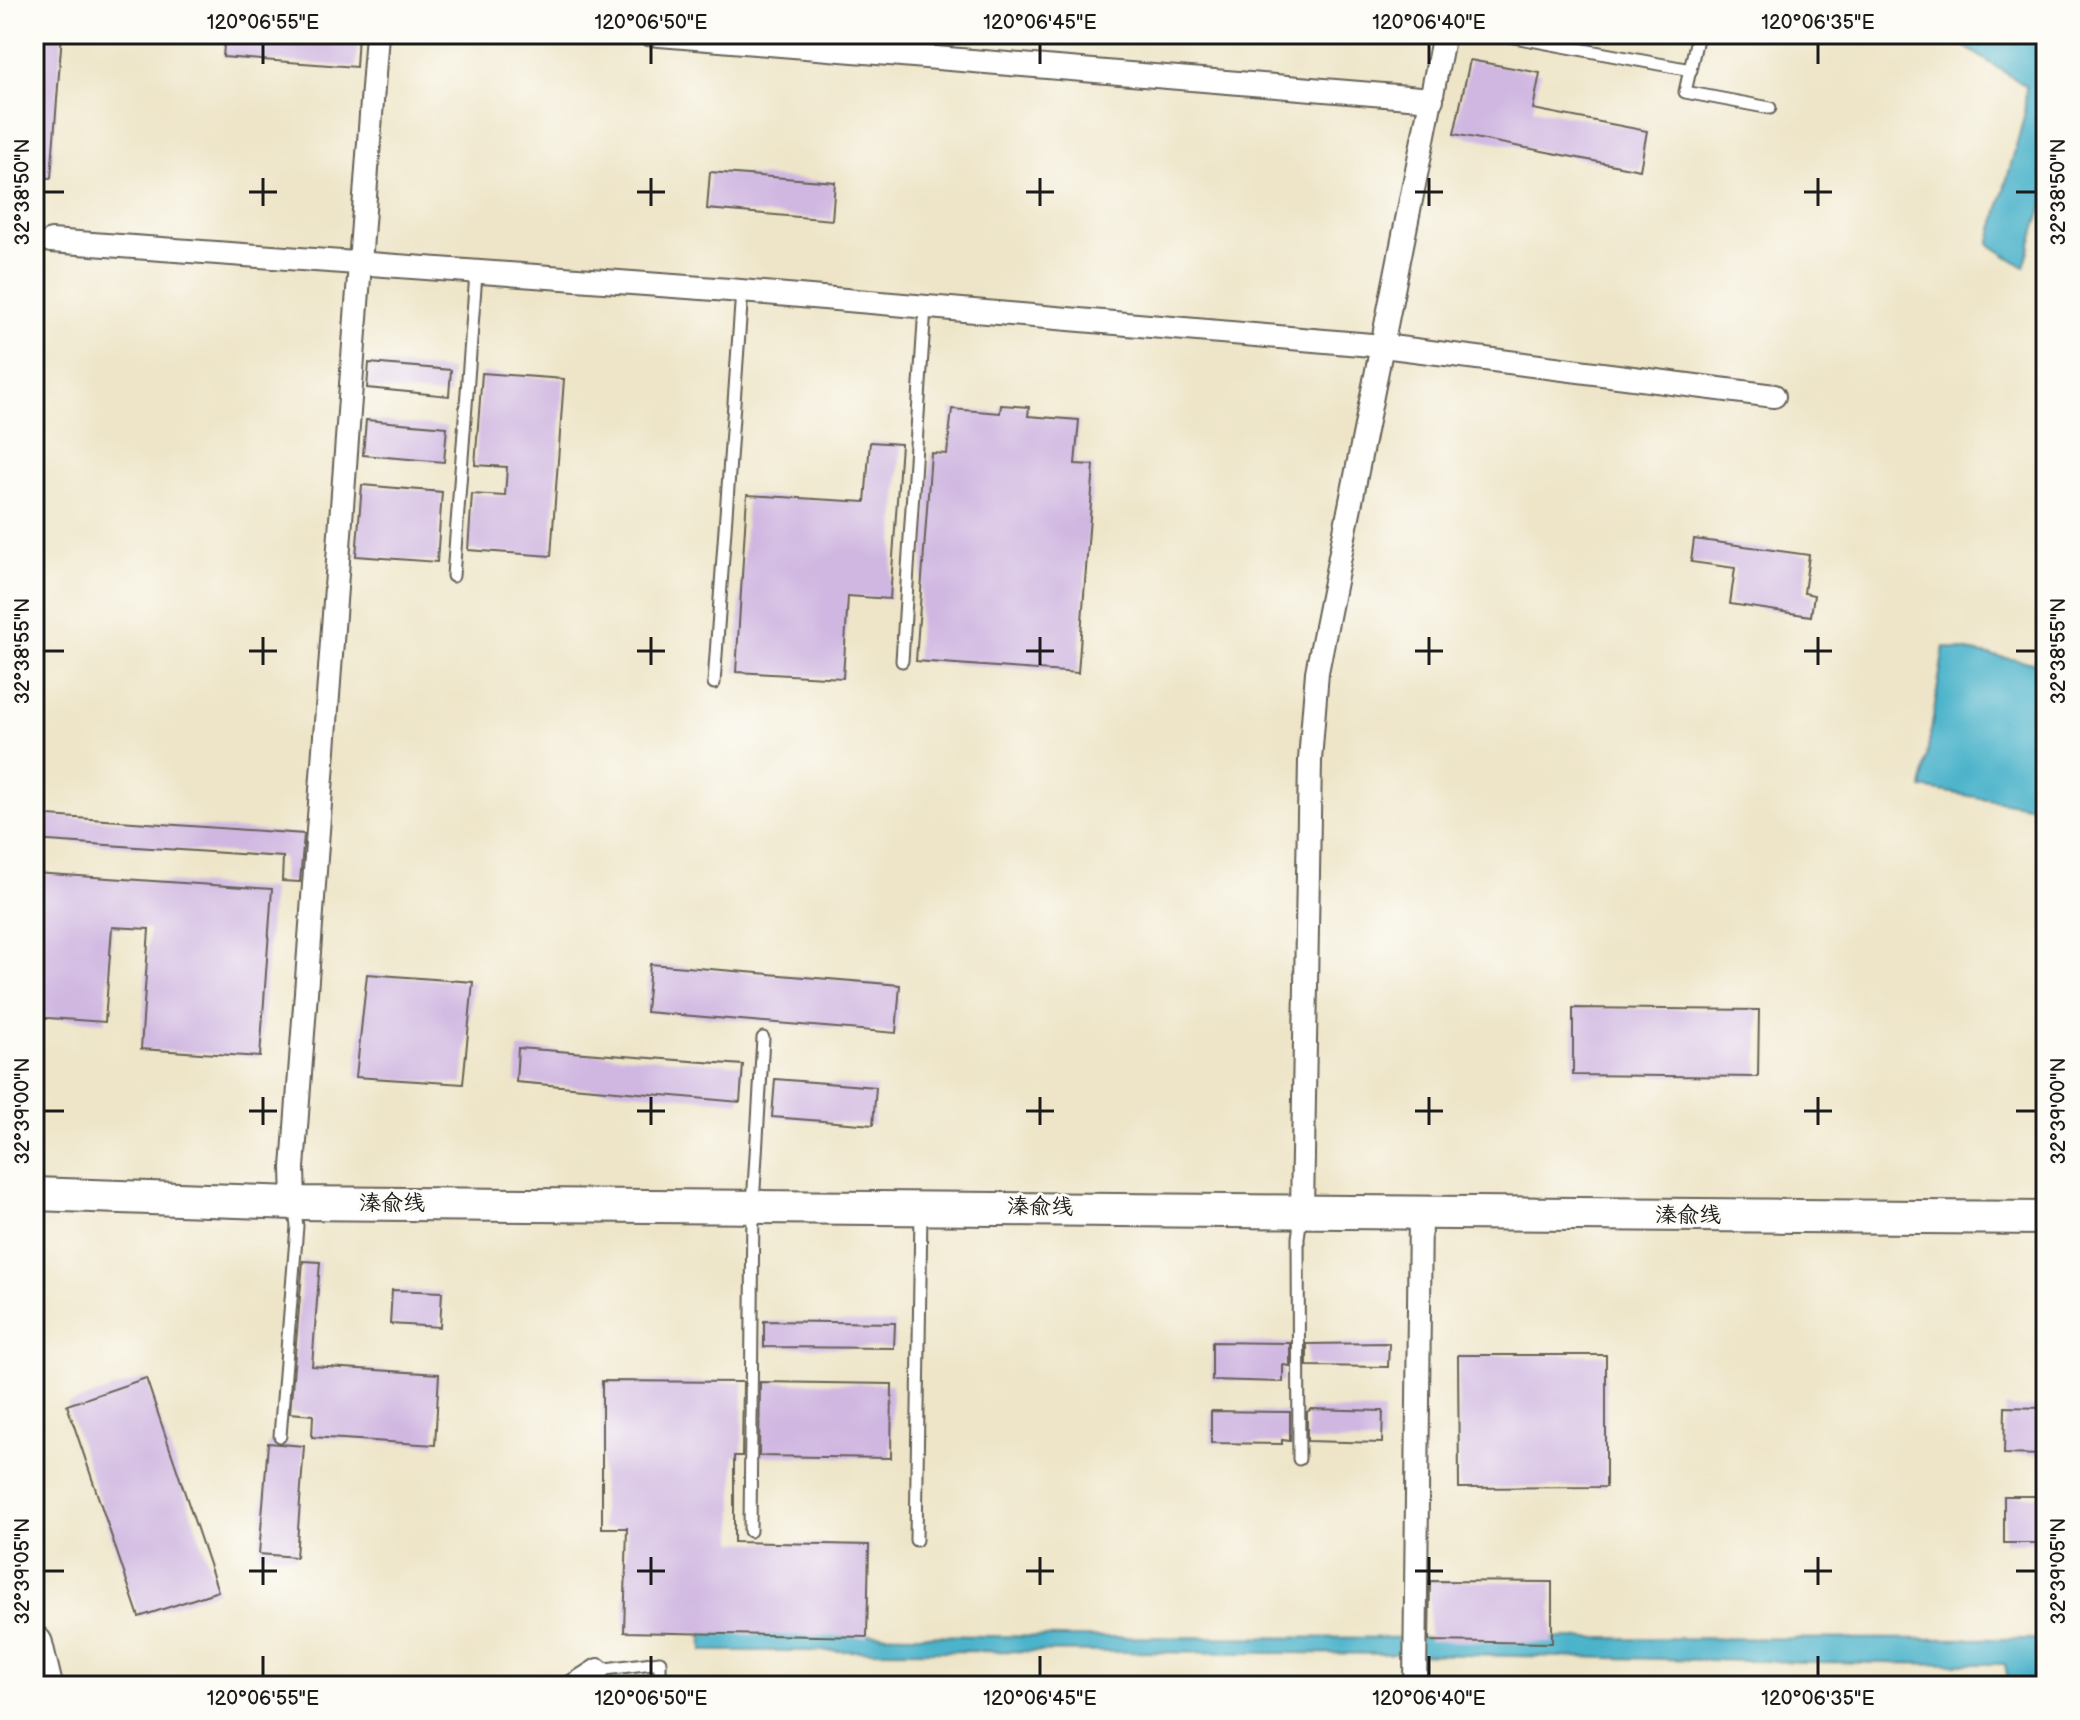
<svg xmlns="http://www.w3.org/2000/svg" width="2080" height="1720" viewBox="0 0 2080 1720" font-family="'Balsamiq Sans','LXGW WenKai TC',sans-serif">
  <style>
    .water { fill: #4bb3ca; stroke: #346873; stroke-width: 2 }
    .building { fill: #d0b7e1 }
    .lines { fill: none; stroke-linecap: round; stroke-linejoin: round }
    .lane-casing { stroke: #666258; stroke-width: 15 }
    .street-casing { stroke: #666258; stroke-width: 26 }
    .secondary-casing { stroke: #666258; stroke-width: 36 }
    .primary-casing { stroke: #666258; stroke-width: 40 }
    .lane { stroke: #fff; stroke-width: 11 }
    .street { stroke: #fff; stroke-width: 22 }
    .secondary { stroke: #fff; stroke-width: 32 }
    .primary { stroke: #fff; stroke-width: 36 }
    .ticks { fill: none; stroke: #1c1c1c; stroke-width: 3 }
    .labels { text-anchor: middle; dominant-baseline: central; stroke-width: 6; stroke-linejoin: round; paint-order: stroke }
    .street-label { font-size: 22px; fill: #1c1c1c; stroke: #fdfcf7 }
    .neatline { fill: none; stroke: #1c1c1c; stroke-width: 3 }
    .ticks-label { font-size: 20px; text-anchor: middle; fill: #1c1c1c }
  </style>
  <rect width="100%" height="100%" fill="#fdfcf7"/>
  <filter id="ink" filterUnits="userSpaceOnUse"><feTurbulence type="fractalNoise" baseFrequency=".0125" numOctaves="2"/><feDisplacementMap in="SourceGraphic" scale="16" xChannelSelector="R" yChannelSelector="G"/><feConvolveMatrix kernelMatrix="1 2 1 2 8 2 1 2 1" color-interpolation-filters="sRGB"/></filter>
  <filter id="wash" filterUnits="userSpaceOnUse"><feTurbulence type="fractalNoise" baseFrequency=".006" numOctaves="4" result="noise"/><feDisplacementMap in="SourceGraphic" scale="32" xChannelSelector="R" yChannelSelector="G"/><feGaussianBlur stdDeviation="1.8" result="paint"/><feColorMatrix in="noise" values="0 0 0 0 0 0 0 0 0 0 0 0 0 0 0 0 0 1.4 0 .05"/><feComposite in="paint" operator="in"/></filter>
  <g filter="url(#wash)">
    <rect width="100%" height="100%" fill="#eee5c8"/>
    <g class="water">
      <path d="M1945,34H2046V195L2024,267L1989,244L2024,117L2026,86Z"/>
      <path d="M1944,647L2046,665V809L1922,788Z"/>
      <path d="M702,1632L1062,1637L2046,1639V1668L2039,1669L2034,1676L2035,1686H2009L2005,1664C1804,1664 1604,1657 1403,1654C1170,1651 936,1651 703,1651Z"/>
    </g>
    <g id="blocks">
      <g class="building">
        <path d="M34,34H62L51,178L34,177Z"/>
        <path d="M225,34H358L356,67L223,57Z"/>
        <path d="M1470,60L1540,73L1533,109L1647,131L1640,170L1454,134Z"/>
        <path d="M710,172L835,182L832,220L707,209Z"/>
        <path d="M369,363L451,370L449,396L367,388Z"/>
        <path d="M482,373L564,379L551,556L468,550L472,494L505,496L507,467L475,465Z"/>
        <path d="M1001,405L1029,407L1028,416L1079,420L1075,464L1094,465L1078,673L916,661L931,453L947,454L952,409L1000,413Z"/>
        <path d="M366,420L447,427L444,462L363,455Z"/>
        <path d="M870,442L901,444L890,599L848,596L843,678L736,672L747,495L865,502Z"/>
        <path d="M362,485L442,492L437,562L356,556Z"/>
        <path d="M1694,539L1809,555L1804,593L1814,595L1811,616L1730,604L1735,568L1691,562Z"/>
        <path d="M34,815L304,834L300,882L282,881L283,857L34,840Z"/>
        <path d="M34,873L272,889L260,1057L141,1049L149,929L112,927L105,1022L34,1017Z"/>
        <path d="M650,964L900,985L896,1033L646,1012Z"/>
        <path d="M367,974L473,982L463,1084L356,1077Z"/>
        <path d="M1573,1008L1759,1010L1758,1077L1573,1075Z"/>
        <path d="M518,1048L743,1065L740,1102L516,1082Z"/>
        <path d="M775,1079L876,1087L873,1125L772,1117Z"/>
        <path d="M303,1261L320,1262L312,1366L439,1374L435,1445L312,1437L313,1415L290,1413Z"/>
        <path d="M392,1290L442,1292L440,1327L390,1324Z"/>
        <path d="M764,1321L895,1323L894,1348L764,1347Z"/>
        <path d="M1212,1342L1290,1343V1366L1283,1365V1382L1212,1380Z"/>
        <path d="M1389,1343L1388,1367L1307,1366V1344Z"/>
        <path d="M1458,1355H1606V1487L1459,1488Z"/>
        <path d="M146,1378L218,1591L139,1617L67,1405Z"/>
        <path d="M602,1381L743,1382L742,1456H734V1542L869,1545L867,1637L624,1632L627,1528H602Z"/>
        <path d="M760,1382L892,1384L891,1458L759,1456Z"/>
        <path d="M2005,1407L2046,1408V1455L2004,1454Z"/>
        <path d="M1311,1409L1383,1411L1382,1443L1307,1441V1412Z"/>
        <path d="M1211,1411L1290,1412V1441L1282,1440V1444L1211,1443Z"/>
        <path d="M268,1443L304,1446L296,1557L259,1554Z"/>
        <rect x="2004" y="1496" width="42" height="47"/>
        <path d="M1430,1581L1552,1582V1643L1429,1641Z"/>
      </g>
    </g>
  </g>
  <g filter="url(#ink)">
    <use href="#blocks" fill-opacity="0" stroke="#666258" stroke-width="2"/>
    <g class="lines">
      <g class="lane-casing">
        <g id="lane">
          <path d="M1498,34L1691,70"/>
          <path d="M1698,34L1685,92L1770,108"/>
          <path d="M453,576L476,274"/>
          <path d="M902,661L925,307"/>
          <path d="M714,683L742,291"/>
          <path d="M280,1436L297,1226L294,1206"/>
          <path d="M1299,1459L1298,1238L1301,1216"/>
          <path d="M750,1531L753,1205L763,1038"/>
          <path d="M916,1540L921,1212"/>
          <path d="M598,1670L660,1662V1686"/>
        </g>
      </g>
      <g class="street-casing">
        <g id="street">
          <path d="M648,34L1432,99"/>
          <path d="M51,241L729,290L1383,346L1774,396"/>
          <path d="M294,1203L293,1168L377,34"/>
          <path d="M1302,1210L1310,760L1317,672L1444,34"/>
          <path d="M573,1686L598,1670"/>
          <path d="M1415,1686L1420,1213"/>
        </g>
      </g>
      <g class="secondary-casing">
        <path id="secondary" d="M34,1194L294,1203L2046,1218"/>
      </g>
      <g class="primary-casing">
        <path id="primary" d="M34,1644L44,1686"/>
      </g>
      <use href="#lane" class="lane"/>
      <use href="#street" class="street"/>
      <use href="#secondary" class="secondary"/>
      <use href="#primary" class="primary"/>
    </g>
  </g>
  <path class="ticks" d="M263,44V64M651,44V64M1040,44V64M1429,44V64M1818,44V64M263,178V206M651,178V206M1040,178V206M1429,178V206M1818,178V206M44,192H64M249,192H277M637,192H665M1026,192H1054M1415,192H1443M1804,192H1832M2016,192H2036M263,637V665M651,637V665M1040,637V665M1429,637V665M1818,637V665M44,651H64M249,651H277M637,651H665M1026,651H1054M1415,651H1443M1804,651H1832M2016,651H2036M263,1097V1125M651,1097V1125M1040,1097V1125M1429,1097V1125M1818,1097V1125M44,1111H64M249,1111H277M637,1111H665M1026,1111H1054M1415,1111H1443M1804,1111H1832M2016,1111H2036M263,1557V1585M651,1557V1585M1040,1557V1585M1429,1557V1585M1818,1557V1585M44,1571H64M249,1571H277M637,1571H665M1026,1571H1054M1415,1571H1443M1804,1571H1832M2016,1571H2036M263,1656V1676M651,1656V1676M1040,1656V1676M1429,1656V1676M1818,1656V1676"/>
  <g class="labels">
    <g class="street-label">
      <text x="392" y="1203">溱俞线</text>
      <text transform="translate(1040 1207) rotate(1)">溱俞线</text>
      <text x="1688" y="1215">溱俞线</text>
    </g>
  </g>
  <rect width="2080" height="1720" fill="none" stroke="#fdfcf7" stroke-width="88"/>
  <rect x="44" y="44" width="1992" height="1632" class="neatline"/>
  <g class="ticks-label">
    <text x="263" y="29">120°06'55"E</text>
    <text x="651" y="29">120°06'50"E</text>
    <text x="1040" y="29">120°06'45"E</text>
    <text x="1429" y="29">120°06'40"E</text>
    <text x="1818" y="29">120°06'35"E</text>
    <text transform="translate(2058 192) rotate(-90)" y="7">32°38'50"N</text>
    <text transform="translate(22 192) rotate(-90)" y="7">32°38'50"N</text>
    <text transform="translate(2058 651) rotate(-90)" y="7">32°38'55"N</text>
    <text transform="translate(22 651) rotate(-90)" y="7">32°38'55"N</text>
    <text transform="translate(2058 1111) rotate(-90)" y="7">32°39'00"N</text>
    <text transform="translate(22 1111) rotate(-90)" y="7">32°39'00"N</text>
    <text transform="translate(2058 1571) rotate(-90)" y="7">32°39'05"N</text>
    <text transform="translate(22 1571) rotate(-90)" y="7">32°39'05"N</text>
    <text x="263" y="1705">120°06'55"E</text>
    <text x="651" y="1705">120°06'50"E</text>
    <text x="1040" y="1705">120°06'45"E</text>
    <text x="1429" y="1705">120°06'40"E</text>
    <text x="1818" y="1705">120°06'35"E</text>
  </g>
</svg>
